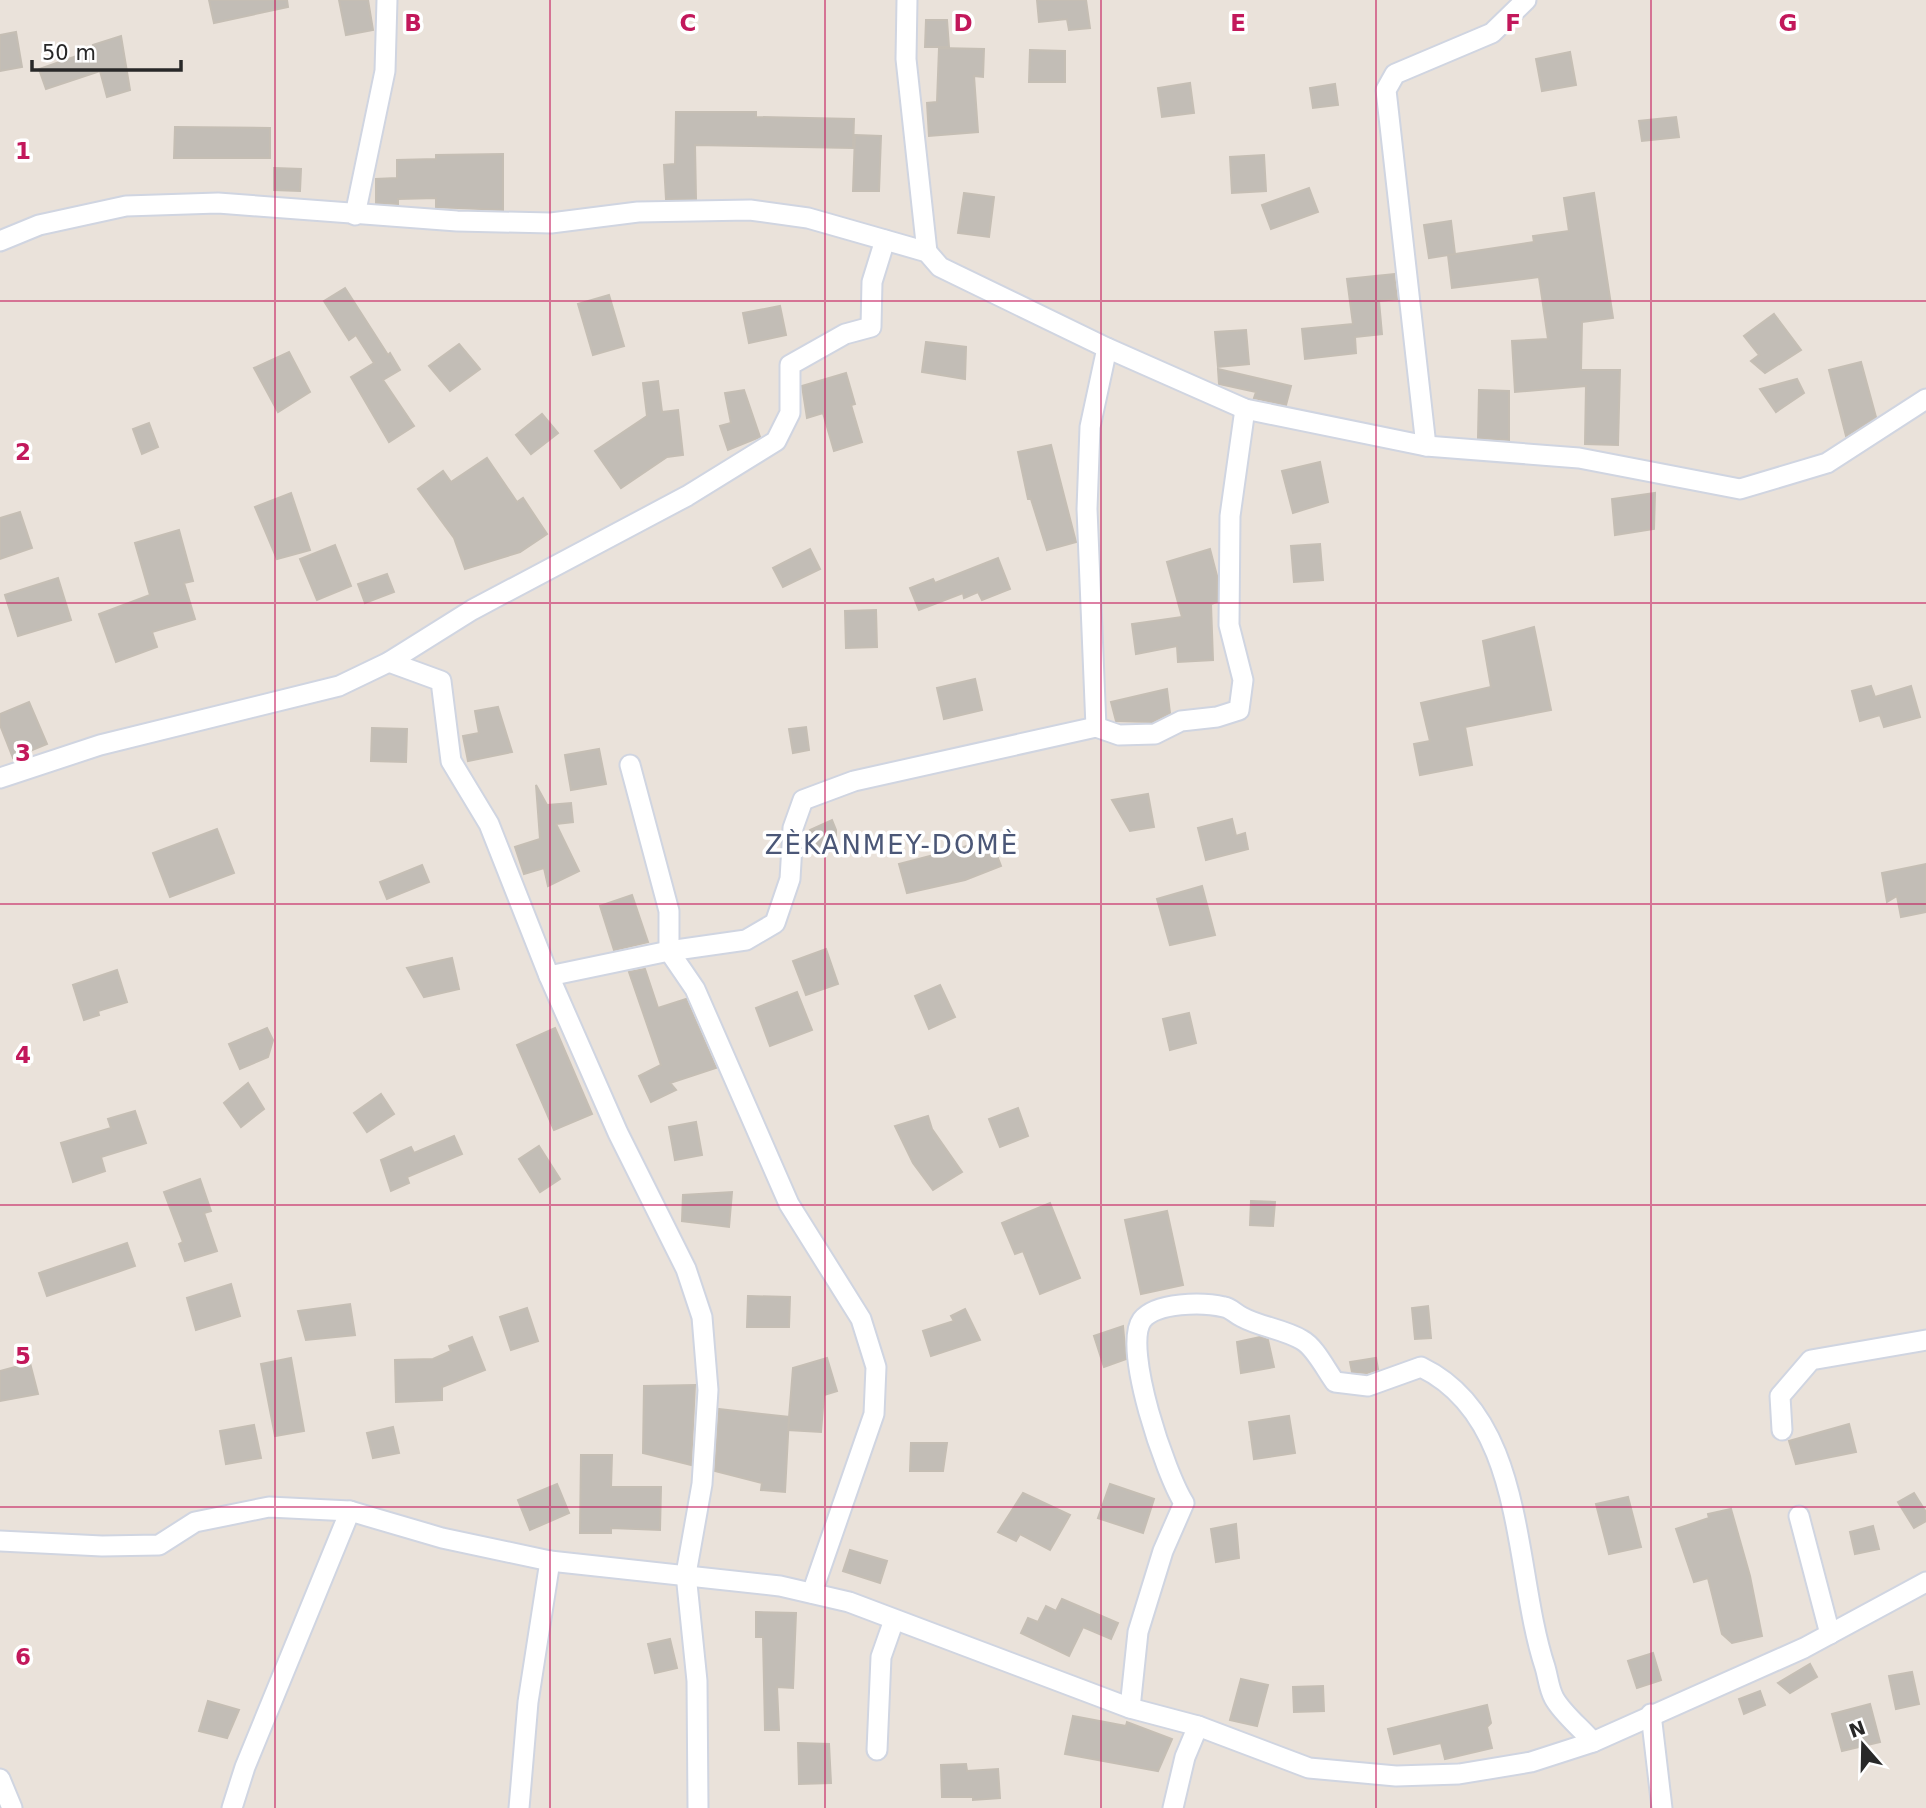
<svg xmlns="http://www.w3.org/2000/svg" width="1926" height="1808" viewBox="0 0 1926 1808" font-family="'DejaVu Sans',sans-serif">
  <style>
    .building { fill: #c2bdb6; stroke: #c5beb4; stroke-width: 2 }
    .lines { fill: none; stroke-linecap: round; stroke-linejoin: round }
    .street-casing { stroke: #d0d5e1; stroke-width: 23 }
    .street { stroke: #fff; stroke-width: 19 }
    .grid { fill: none; stroke: #c2185b; stroke-width: 2; stroke-opacity: 0.55 }
    .labels { text-anchor: middle; dominant-baseline: central; stroke-width: 7; stroke-linejoin: round; paint-order: stroke }
    .quarter-label { font-size: 26px; letter-spacing: 2px; fill: #4b5777; stroke: #fff }
    .grid-label { font-size: 23px; text-anchor: middle; font-weight: bold; fill: #c2185b; stroke: #fff; stroke-width: 7; stroke-linejoin: round; paint-order: stroke }
  </style>
  <rect width="100%" height="100%" fill="#eae2da"/>
  <g class="building">
    <path d="M209,0H287L288,7L214,23Z"/>
    <path d="M339,0H368L373,30L346,35Z"/>
    <path d="M1037,0H1086L1090,28L1069,30L1067,19L1039,22Z"/>
    <path d="M926,20H947L949,47H925Z"/>
    <path d="M16,32L22,67L0,71V35Z"/>
    <path d="M121,36L130,90L107,97L100,71L46,89L39,69L94,50L93,45Z"/>
    <path d="M939,48L984,49L983,77L974,76L978,132L929,136L927,103L937,102Z"/>
    <path d="M1030,50L1065,51V82H1029Z"/>
    <path d="M1570,52L1576,85L1542,91L1536,59Z"/>
    <path d="M1190,83L1194,113L1162,117L1158,88Z"/>
    <path d="M1335,84L1338,105L1313,108L1310,88Z"/>
    <path d="M676,112H756V117L854,119L853,148L695,145L696,199H666L664,165L675,164Z"/>
    <path d="M1676,117L1679,137L1642,141L1639,121Z"/>
    <path d="M175,127L270,128V158H174Z"/>
    <path d="M855,135L881,136L879,191H853Z"/>
    <path d="M503,154V210L436,207V198L398,199V204L376,203V179L397,178V160L436,159V155Z"/>
    <path d="M1264,155L1266,191L1232,193L1230,157Z"/>
    <path d="M274,168L301,169L300,191L274,190Z"/>
    <path d="M1309,188L1318,212L1271,229L1262,205Z"/>
    <path d="M964,193L994,197L989,237L958,233Z"/>
    <path d="M1594,193L1613,318L1582,322L1581,370H1620L1618,445L1585,444L1586,386L1515,392L1512,341L1548,339L1539,277L1452,288L1448,255L1534,242L1533,236L1569,231L1564,198Z"/>
    <path d="M1451,221L1455,254L1429,258L1424,225Z"/>
    <path d="M1394,274L1397,299L1379,301L1382,334L1355,337L1356,353L1305,359L1302,329L1353,324L1347,279Z"/>
    <path d="M345,288L388,355L390,353L400,370L383,380L414,426L389,442L351,377L374,363L356,335L349,340L324,301Z"/>
    <path d="M609,295L624,346L593,355L578,304Z"/>
    <path d="M780,306L786,335L749,343L743,313Z"/>
    <path d="M1774,314L1801,350L1765,373L1751,361L1759,355L1744,336Z"/>
    <path d="M1246,330L1249,364L1218,367L1215,332Z"/>
    <path d="M926,342L966,347L965,379L922,372Z"/>
    <path d="M459,344L480,369L450,391L429,366Z"/>
    <path d="M289,352L310,392L278,412L254,368Z"/>
    <path d="M1861,362L1876,417L1846,436L1829,370Z"/>
    <path d="M1218,369L1291,386L1286,405L1254,398L1256,392L1219,384Z"/>
    <path d="M846,373L855,404L851,405L862,442L834,451L823,413L807,418L802,386Z"/>
    <path d="M1797,379L1804,393L1776,412L1760,389Z"/>
    <path d="M658,381L662,412L678,410L683,455L667,457L621,488L595,451L647,416L643,383Z"/>
    <path d="M744,390L760,437L728,450L720,426L731,423L725,393Z"/>
    <path d="M1479,390L1509,391V440L1478,438Z"/>
    <path d="M542,414L558,433L531,454L516,435Z"/>
    <path d="M149,423L158,447L142,454L133,429Z"/>
    <path d="M1051,445L1076,542L1047,550L1031,499H1028L1018,452Z"/>
    <path d="M487,458L517,502L523,498L547,534L520,552L465,569L454,538L418,489L443,471L451,482Z"/>
    <path d="M1320,462L1328,502L1293,513L1282,471Z"/>
    <path d="M291,493L310,550L277,559L255,507Z"/>
    <path d="M1655,493L1654,529L1615,535L1612,499Z"/>
    <path d="M20,512L32,548L0,559V518Z"/>
    <path d="M179,530L193,581L184,583L195,619L152,632L157,647L116,662L99,614L150,595L135,543Z"/>
    <path d="M1320,544L1323,580L1294,582L1291,546Z"/>
    <path d="M335,545L351,586L317,600L300,559Z"/>
    <path d="M810,549L820,569L783,587L773,568Z"/>
    <path d="M1210,549L1217,576V602L1211,604L1213,660L1178,662L1177,646L1136,654L1132,624L1182,617L1167,562Z"/>
    <path d="M998,558L1010,589L982,600L978,592L964,598L963,593L919,610L910,588L933,579L935,583Z"/>
    <path d="M387,574L394,592L365,603L358,584Z"/>
    <path d="M58,578L71,620L18,636L5,595Z"/>
    <path d="M876,610L877,647L846,648L845,611Z"/>
    <path d="M1534,627L1551,710L1465,727L1472,765L1420,775L1414,744L1430,741L1421,703L1491,687L1483,641Z"/>
    <path d="M975,679L982,710L944,719L937,688Z"/>
    <path d="M1871,686L1875,697L1911,686L1920,717L1884,727L1880,715L1860,721L1852,691Z"/>
    <path d="M1167,689L1170,713L1152,722L1116,721L1111,702Z"/>
    <path d="M29,702L47,744L13,758L0,725V714Z"/>
    <path d="M498,707L512,752L468,761L463,736L479,733L475,711Z"/>
    <path d="M806,727L809,750L793,753L789,729Z"/>
    <path d="M372,728L407,729L406,762L371,761Z"/>
    <path d="M599,749L606,784L571,790L565,755Z"/>
    <path d="M536,785L547,805L571,803L573,822L556,824L579,871L548,886L544,868L524,874L515,847L540,839Z"/>
    <path d="M1148,794L1154,827L1130,831L1112,800Z"/>
    <path d="M1232,819L1236,836L1245,833L1248,849L1206,860L1198,828Z"/>
    <path d="M832,820L836,830V850L820,855L810,830Z"/>
    <path d="M217,829L234,873L170,897L153,853Z"/>
    <path d="M990,837L1001,866L965,880L907,893L899,864L934,855L935,858Z"/>
    <path d="M1926,864V912L1901,917L1897,896L1887,902L1882,873Z"/>
    <path d="M422,865L429,882L387,899L380,882Z"/>
    <path d="M1202,886L1215,935L1170,945L1157,899Z"/>
    <path d="M632,895L648,942L614,950L600,906Z"/>
    <path d="M826,949L838,984L806,995L793,961Z"/>
    <path d="M452,958L459,989L424,997L407,968Z"/>
    <path d="M645,969L658,1008L686,999L716,1068L670,1083L676,1090L651,1102L639,1076L661,1065L629,972Z"/>
    <path d="M117,970L127,1002L98,1011L99,1015L84,1020L73,985Z"/>
    <path d="M940,985L955,1017L929,1029L915,996Z"/>
    <path d="M797,992L812,1030L770,1046L756,1008Z"/>
    <path d="M1189,1013L1196,1043L1170,1050L1163,1019Z"/>
    <path d="M267,1028L273,1040L268,1057L240,1069L229,1044Z"/>
    <path d="M555,1028L592,1114L554,1130L517,1045Z"/>
    <path d="M248,1083L264,1109L241,1127L224,1103Z"/>
    <path d="M381,1094L394,1114L367,1132L354,1113Z"/>
    <path d="M1018,1108L1028,1136L1000,1147L989,1119Z"/>
    <path d="M135,1111L146,1143L101,1157L105,1171L73,1182L61,1143L111,1128L108,1119Z"/>
    <path d="M928,1116L932,1129L962,1172L933,1190L913,1163L895,1126Z"/>
    <path d="M696,1122L702,1155L675,1160L669,1127Z"/>
    <path d="M454,1136L462,1154L407,1177L409,1183L391,1191L381,1160L411,1147L414,1153Z"/>
    <path d="M539,1146L560,1179L540,1192L519,1159Z"/>
    <path d="M200,1179L211,1211L204,1213L217,1251L185,1261L179,1244L183,1242L164,1192Z"/>
    <path d="M732,1192L729,1227L682,1221L683,1195Z"/>
    <path d="M1251,1201L1275,1202L1273,1226L1250,1225Z"/>
    <path d="M1050,1203L1080,1278L1040,1294L1023,1251L1015,1254L1002,1223Z"/>
    <path d="M1167,1211L1183,1285L1141,1294L1125,1220Z"/>
    <path d="M127,1243L135,1266L47,1296L39,1273Z"/>
    <path d="M231,1284L240,1316L196,1330L187,1298Z"/>
    <path d="M748,1296L790,1297L789,1327H747Z"/>
    <path d="M350,1304L355,1335L306,1340L298,1311Z"/>
    <path d="M1428,1306L1431,1338L1415,1339L1412,1308Z"/>
    <path d="M527,1308L538,1341L511,1350L500,1317Z"/>
    <path d="M965,1309L980,1340L931,1356L923,1331L954,1321L951,1316Z"/>
    <path d="M1123,1326L1126,1359L1104,1367L1094,1336Z"/>
    <path d="M472,1337L485,1370L442,1387V1400L396,1402L395,1360L433,1359L451,1351L449,1346Z"/>
    <path d="M1260,1337L1268,1340L1274,1367L1241,1373L1237,1342Z"/>
    <path d="M291,1358L304,1431L275,1436L261,1364Z"/>
    <path d="M827,1358L837,1391L824,1395L821,1432L788,1430L793,1368Z"/>
    <path d="M1376,1358L1378,1369L1367,1373L1352,1372L1350,1362Z"/>
    <path d="M30,1363L38,1394L0,1401V1371Z"/>
    <path d="M695,1385L691,1465L643,1453L644,1386Z"/>
    <path d="M719,1409L789,1417L785,1492L761,1490L762,1483L715,1471Z"/>
    <path d="M1289,1416L1295,1453L1254,1459L1249,1422Z"/>
    <path d="M1849,1424L1856,1452L1796,1464L1789,1441Z"/>
    <path d="M254,1425L261,1458L226,1464L220,1431Z"/>
    <path d="M393,1427L399,1453L373,1458L367,1433Z"/>
    <path d="M911,1443H947L943,1471H910Z"/>
    <path d="M581,1455H612L611,1487H661L660,1530L611,1528V1533H580Z"/>
    <path d="M557,1484L569,1513L530,1530L518,1500Z"/>
    <path d="M1110,1484L1154,1499L1143,1533L1098,1518Z"/>
    <path d="M1023,1493L1070,1515L1050,1550L1020,1534L1016,1541L998,1532Z"/>
    <path d="M1914,1493L1926,1512V1521L1914,1528L1898,1502Z"/>
    <path d="M1628,1497L1641,1547L1609,1554L1596,1504Z"/>
    <path d="M1731,1509L1750,1576L1762,1636L1732,1643L1722,1634L1708,1578L1694,1582L1676,1529L1709,1518L1708,1514Z"/>
    <path d="M1236,1524L1239,1558L1216,1562L1211,1529Z"/>
    <path d="M1873,1526L1879,1549L1855,1554L1850,1532Z"/>
    <path d="M850,1550L887,1561L880,1583L843,1571Z"/>
    <path d="M1062,1599L1118,1623L1111,1639L1083,1627L1069,1656L1021,1633L1028,1618L1038,1622L1046,1606L1056,1611Z"/>
    <path d="M756,1612L796,1613L793,1688L777,1687L779,1730H765L763,1637H756Z"/>
    <path d="M670,1639L677,1668L655,1673L648,1644Z"/>
    <path d="M1653,1653L1661,1680L1637,1688L1628,1661Z"/>
    <path d="M1810,1664L1817,1677L1790,1693L1778,1683Z"/>
    <path d="M1912,1672L1919,1704L1896,1709L1889,1676Z"/>
    <path d="M1241,1679L1268,1685L1257,1726L1230,1720Z"/>
    <path d="M1323,1686L1324,1711L1294,1712L1293,1687Z"/>
    <path d="M1760,1691L1765,1705L1744,1714L1739,1699Z"/>
    <path d="M208,1701L239,1710L227,1738L199,1731Z"/>
    <path d="M1870,1704L1880,1742L1842,1751L1832,1714Z"/>
    <path d="M1487,1705L1491,1723L1487,1727L1492,1748L1445,1759L1441,1743L1394,1754L1388,1729Z"/>
    <path d="M1073,1716L1126,1726L1127,1722L1172,1739L1158,1771L1065,1754Z"/>
    <path d="M798,1743L829,1744L831,1783L799,1784Z"/>
    <path d="M966,1764L967,1771L998,1769L1000,1798L973,1800V1797H942L941,1765Z"/>
  </g>
  <g class="lines">
    <g class="street-casing">
      <g id="street">
        <path d="M907,0L906,59L927,252"/>
        <path d="M355,215L385,71L387,0"/>
        <path d="M0,241L39,225L126,206L218,203L457,221L551,223L638,212L750,210L808,218L927,252L940,267L1107,348L1245,409L1426,446L1579,458L1740,489L1827,463L1926,399"/>
        <path d="M1426,446L1386,90L1395,74L1492,33L1526,0"/>
        <path d="M389,662L441,681L451,761L489,824L549,976L618,1133L686,1269L702,1317L708,1390L702,1484L686,1574L697,1681L698,1808"/>
        <path d="M1096,727L1087,509L1090,427L1107,348"/>
        <path d="M630,765L669,911V951L695,989L789,1204L861,1319L876,1367L874,1414L812,1593"/>
        <path d="M0,778L100,745L339,686L389,662L472,610L687,496L776,441L790,413V365L845,334L871,327L872,282L885,240"/>
        <path d="M549,976L669,951L746,940L775,923L790,879L793,828L803,800L854,781L1096,727L1119,735L1155,734L1181,721L1217,717L1239,710L1243,680L1229,625L1230,516L1245,409"/>
        <path d="M1782,1430L1780,1396L1811,1360L1926,1340"/>
        <path d="M1799,1516L1830,1634"/>
        <path d="M0,1541L102,1546L159,1545L195,1522L269,1507L350,1511L442,1538L550,1561L780,1586L849,1602L1130,1708L1198,1726L1309,1768L1396,1776L1459,1774L1531,1762L1593,1742L1804,1648L1926,1582"/>
        <path d="M1130,1708L1138,1632L1163,1551L1184,1503C1166,1475 1122,1348 1142,1320C1156,1302 1203,1302 1224,1307C1231,1308 1235,1314 1242,1317C1260,1327 1284,1329 1302,1340C1315,1347 1326,1370 1335,1382L1368,1386L1421,1367C1527,1418 1513,1571 1545,1667C1548,1677 1549,1689 1554,1698C1562,1713 1581,1728 1593,1742"/>
        <path d="M1651,1714L1662,1808"/>
        <path d="M877,1750L881,1657L894,1620"/>
        <path d="M0,1779L12,1808"/>
        <path d="M232,1808L245,1767L350,1511"/>
        <path d="M519,1808L528,1702L550,1561"/>
        <path d="M1173,1808L1185,1757L1198,1726"/>
      </g>
    </g>
    <use href="#street" class="street"/>
  </g>
  <path class="grid" d="M275,0V1808M550,0V1808M825,0V1808M1101,0V1808M1376,0V1808M1651,0V1808M0,301H1926M0,603H1926M0,904H1926M0,1205H1926M0,1507H1926"/>
  <g class="labels">
    <g class="quarter-label">
      <text x="892" y="845">ZÈKANMEY-DOMÈ</text>
    </g>
  </g>
  <g class="grid-label">
    <text x="413" y="31">B</text>
    <text x="688" y="31">C</text>
    <text x="963" y="31">D</text>
    <text x="1238" y="31">E</text>
    <text x="1513" y="31">F</text>
    <text x="1788" y="31">G</text>
    <text x="23" y="159">1</text>
    <text x="23" y="460">2</text>
    <text x="23" y="761">3</text>
    <text x="23" y="1063">4</text>
    <text x="23" y="1364">5</text>
    <text x="23" y="1665">6</text>
  </g>
  <g transform="translate(1863 1745) rotate(340)" stroke="#ffffff" stroke-width="5" paint-order="stroke">
  <path d="M0-5L12 26L0 18L-12 26Z" fill="#282828"/>
  <text y="-10" font-size="19" font-weight="bold" text-anchor="middle" fill="#282828">N</text>
  </g>
  <path d="M32 60v10h149v-10" fill="none" stroke="#282828" stroke-width="3.5"/>
  <text x="42" y="60" font-size="21" fill="#282828" stroke="#ffffff" stroke-width="5" paint-order="stroke">50 m</text>
</svg>
